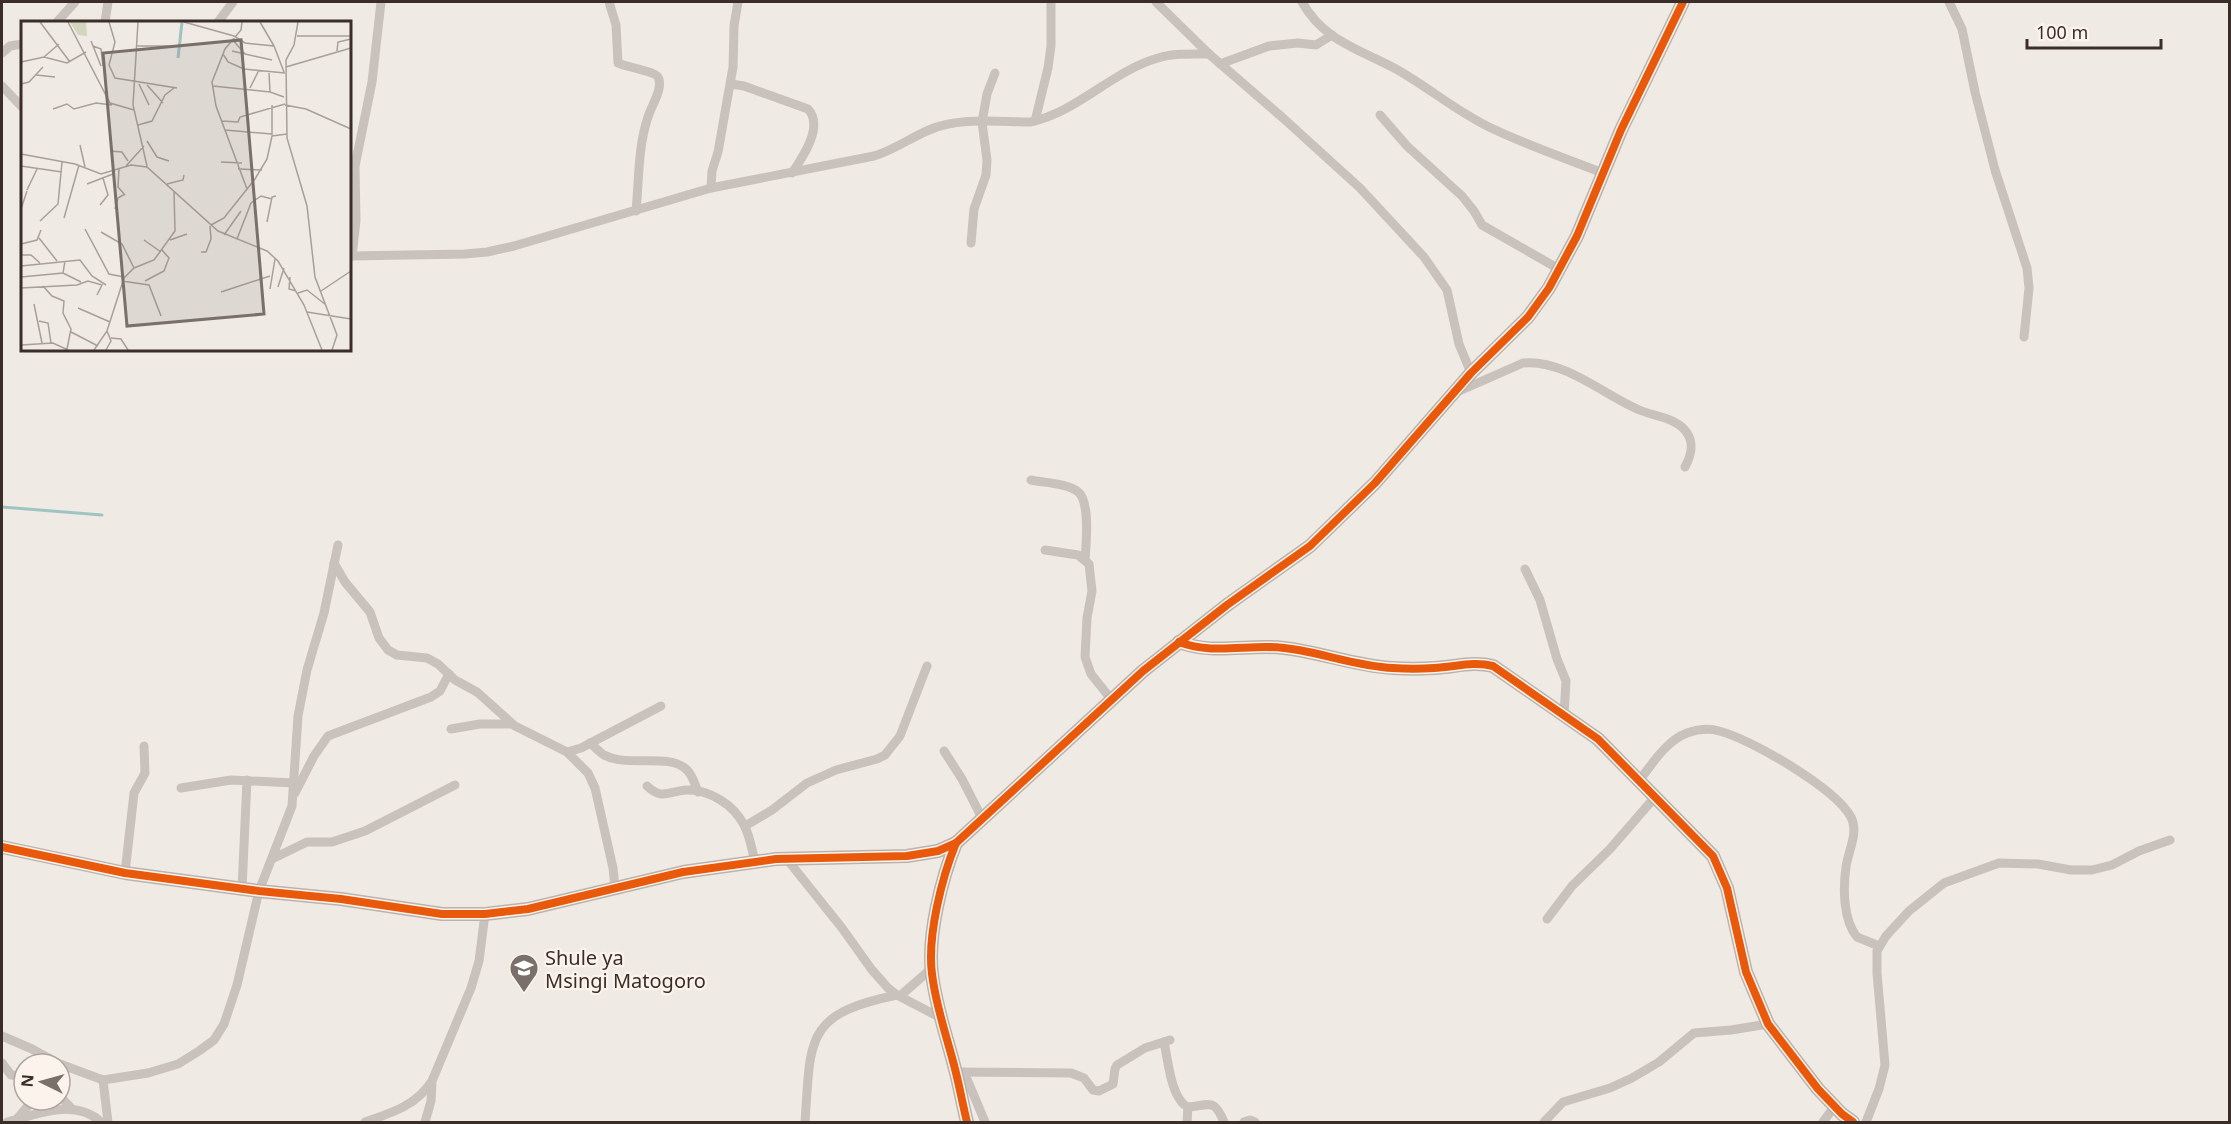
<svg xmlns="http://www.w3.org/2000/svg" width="2231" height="1124" viewBox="0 0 2231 1124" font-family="'Noto Sans',sans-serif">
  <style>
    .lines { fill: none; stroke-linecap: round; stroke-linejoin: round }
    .stream { stroke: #9ec4c2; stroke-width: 3 }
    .street { stroke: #c9c2bc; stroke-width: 9 }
    .secondary { stroke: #bab2ad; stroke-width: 14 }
    .cycleway-casing { stroke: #fcf4ec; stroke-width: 11 }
    .cycleway { stroke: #e8590c; stroke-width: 8 }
    .labels { text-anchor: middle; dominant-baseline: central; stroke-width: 4.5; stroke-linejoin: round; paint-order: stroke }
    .poi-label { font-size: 20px; fill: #3b2e29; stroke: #fcf4ec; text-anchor: start }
    .inset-river { fill: none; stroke: #9ec4c2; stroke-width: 3 }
    .inset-road { fill: none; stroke: #a89f99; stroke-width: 1.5 }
    .view { fill: #7a706a; fill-opacity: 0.15; stroke: #7a706a; stroke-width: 3 }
    .inset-edge { fill: none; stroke: #3b2e29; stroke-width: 3 }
  </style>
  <rect width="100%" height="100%" fill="#f0eae4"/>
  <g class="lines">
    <path class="stream" d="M2,507L102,515"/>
    <g class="street">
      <path d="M609,2L616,25L618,63C626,67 654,71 658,77C664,88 651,106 648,117C638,146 639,180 636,211"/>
      <path d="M1156,2L1209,54L1283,118L1360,188L1424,257L1447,290L1459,344L1471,373"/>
      <path d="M1302,2C1324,41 1359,49 1396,69C1428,87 1456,111 1489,127C1526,145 1565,158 1603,173"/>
      <path d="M1949,2L1962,29L1975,92L1995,170L2027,268L2029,288L2024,337"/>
      <path d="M57,22L75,2"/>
      <path d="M105,22L108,2"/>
      <path d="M218,22L233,2"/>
      <path d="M2,53L10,46L22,44"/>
      <path d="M1220,64L1269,46L1298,43L1316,45L1332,35"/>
      <path d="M731,84L744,86L808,109C824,126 803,157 792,173"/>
      <path d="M2,86L22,107"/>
      <path d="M1380,115L1407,146L1462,196L1474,211L1482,225L1559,269"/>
      <path d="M1035,121L1048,68L1051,46V2"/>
      <path d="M711,188L712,171L718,152L733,67L734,26L738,2"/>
      <path d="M971,243L974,209L986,175L987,160L982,122L987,94L995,73"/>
      <path d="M350,256L465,254L487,252L514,246L711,188L874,156C894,150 910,138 929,130C959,117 998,122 1030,122C1078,112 1112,71 1158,58C1174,53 1192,54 1209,54"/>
      <path d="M352,256L356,221L355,166L372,82L381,2"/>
      <path d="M1457,392L1523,363C1563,359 1603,394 1637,409C1652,416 1673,417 1684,429C1695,441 1692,454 1685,467"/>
      <path d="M1031,480C1045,483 1065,483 1077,491C1091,500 1086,544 1085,560"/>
      <path d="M1045,550L1078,555L1089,564L1092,591L1087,618L1085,657L1091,674L1111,699"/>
      <path d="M334,563L345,582L370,612L379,638L388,650L397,655L427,658L438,664L455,680L477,692L515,726L567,752L588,773L595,788L613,868L615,888"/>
      <path d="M1525,569L1540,600L1557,659L1566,681L1564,715"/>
      <path d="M451,729L480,724H511"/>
      <path d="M590,743C594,746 599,752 604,755C628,768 669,752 687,770C693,776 695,785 698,792"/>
      <path d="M944,751L962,779L982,818"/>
      <path d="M567,752L581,748L661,706"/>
      <path d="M1639,781C1652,764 1666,741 1687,733C1696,730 1709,728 1719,731C1751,739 1835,788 1851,817C1859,833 1848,851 1846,867C1843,888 1843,920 1857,937L1879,946"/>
      <path d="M647,786C662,800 667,792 686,790C709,789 734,805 744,825C750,836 752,850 755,862"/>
      <path d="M181,788L231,780L294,783"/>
      <path d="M295,793L314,756L328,736L431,697L440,691L449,674"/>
      <path d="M745,826L772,810L807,783L836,770L877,759L885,755L900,736L927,666"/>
      <path d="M786,858L842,928L872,970L888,988L897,995L941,1018"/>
      <path d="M272,859L307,842H332L365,831L455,785"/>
      <path d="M125,873L134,793L145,773L144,746"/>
      <path d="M242,889L247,780"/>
      <path d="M1547,919L1572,886L1610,849L1655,797"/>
      <path d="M900,996L931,969"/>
      <path d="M2,1036L32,1049L59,1064"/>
      <path d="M1164,1042C1168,1060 1171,1099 1188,1107C1211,1105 1214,1098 1224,1122"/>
      <path d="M2,1063L11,1075L24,1076"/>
      <path d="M60,1064L103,1080L148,1073L178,1064L199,1051L214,1040L224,1024L237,985L259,891L292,806L298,716L307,670L324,613L338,545"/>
      <path d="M956,1072L1071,1073L1084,1078L1093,1090L1099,1091L1113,1084L1115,1069L1117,1065L1145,1048L1170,1040"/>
      <path d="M964,1072L985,1122"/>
      <path d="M103,1080L108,1122"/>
      <path d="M60,1096L72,1109"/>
      <path d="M17,1119L33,1100"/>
      <path d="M7,1122C37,1114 75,1098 101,1122"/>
      <path d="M365,1122C391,1113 416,1106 432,1081L471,988L479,961L485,914"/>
      <path d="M425,1122L431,1101L432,1084"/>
      <path d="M805,1122C811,1039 804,1014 897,995"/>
      <path d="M1187,1122L1188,1107"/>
      <path d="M1244,1122L1250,1120L1255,1122"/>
      <path d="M1544,1122L1563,1102L1610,1088L1632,1078L1659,1062L1694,1033L1731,1030L1768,1024"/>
      <path d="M1823,1122L1834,1107"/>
      <path d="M1866,1122L1879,1089L1885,1065L1877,973V951L1886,936L1909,911L1944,883L1999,863L2038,864L2071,870H2092L2112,865L2139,851L2170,840"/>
    </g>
    <g class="secondary">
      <path d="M1179,642C1208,653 1236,647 1266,647C1309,647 1350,666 1393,668C1406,669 1421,669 1434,668C1455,667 1473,661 1493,666L1598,739L1713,856L1727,888L1746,972L1768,1024L1818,1089L1842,1114L1853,1122"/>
      <path d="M2,847L125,873L259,891L341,899L442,914H485L528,909L683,872L776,859L907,856L938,851L956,843"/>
      <path d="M967,1122C963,1106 960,1089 956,1073C948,1040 936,1008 932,974C927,936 942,877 956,843L1143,671L1227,605L1310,546L1375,483L1471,373L1528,317L1549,288L1577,236L1621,130L1683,2"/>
    </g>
    <g class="cycleway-casing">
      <g id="cycleway">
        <path d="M1179,642C1208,653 1236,647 1266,647C1309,647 1350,666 1393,668C1406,669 1421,669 1434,668C1455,667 1473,661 1493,666L1598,739L1713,856L1727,888L1746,972L1768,1024L1818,1089L1842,1114L1853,1122"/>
        <path d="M2,847L125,873L259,891L341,899L442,914H485L528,909L683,872L776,859L907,856L938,851L956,843"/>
        <path d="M967,1122C963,1106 960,1089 956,1073C948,1040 936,1008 932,974C927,936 942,877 956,843L1143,671L1227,605L1310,546L1375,483L1471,373L1528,317L1549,288L1577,236L1621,130L1683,2"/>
      </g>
    </g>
    <use href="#cycleway" class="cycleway"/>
  </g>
  <defs>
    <g id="school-pin" transform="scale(1.5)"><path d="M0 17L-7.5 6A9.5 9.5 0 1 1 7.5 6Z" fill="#7a706a" stroke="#fcf4ec"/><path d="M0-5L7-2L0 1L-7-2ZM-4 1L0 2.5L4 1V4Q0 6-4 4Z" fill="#fff"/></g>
  </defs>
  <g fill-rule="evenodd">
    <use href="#school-pin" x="524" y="968"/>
  </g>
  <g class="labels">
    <g class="poi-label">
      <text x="545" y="957">Shule ya<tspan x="545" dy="23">Msingi Matogoro</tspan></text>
    </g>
  </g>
  <g transform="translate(21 21)">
    <rect width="330" height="330" fill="#f0eae4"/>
    <path d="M49,1H65L66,15L57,14Z" fill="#d2d6bd"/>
    <path class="inset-river" d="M157,37L161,1"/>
    <path class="inset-road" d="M19,1L49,41M47,1L89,82L113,89M88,1L94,21L88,44L94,57L156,67M117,1L112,84L126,145M163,1L213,15L224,22L253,25L263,51M221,1L220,9L204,28L191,61L195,85L226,168M239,1L253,25M277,1L273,24L265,39L266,117L286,185L294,256L316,314L311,329M276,15H330M211,18L224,33M70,20L80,45M72,25L80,28L82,45M116,25H149M211,30L251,39M316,30L317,21L330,18M202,33L207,41L223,48L264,52M23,36L38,23M0,41L23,36L46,42L65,31M265,46L330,27M248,52L249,71L263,76M15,54L34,56M0,63L8,61L22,46M118,63L128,84M126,64L142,82M192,65L249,71M229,67L238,49M264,84L285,88L330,108M32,88L46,83L53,88L75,82L91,84M201,100L217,101L219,96L264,83M117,104L131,100L144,74L153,67M204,109L251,113M251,114V84M126,120L136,136L148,140M59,124L64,146M89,130L101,131L107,140M0,133L54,143L80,153L110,144L126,146L197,210L246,230L257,240L283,284L301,329M200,141L221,142M0,145L41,151M105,145L123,125M98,148L97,166L104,174M217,148L241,149M66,163L92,153M146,163L162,159L163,154M6,169L16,148M79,184L87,174L82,157M0,188L6,170M94,188L97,177L104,173M43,197L58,144M19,200L37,183L41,141M246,201L251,176L255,175M190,204L203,197L234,158L246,138L251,115L266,113M64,208L88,253L103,256M80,211L101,223L113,247M203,214L220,190M18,217L36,240M216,218L230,182L240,175L251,178M123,219L140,231M149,219L166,213M0,223L16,219L20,209M180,231H185L190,218L189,205M0,234H10L19,242M0,245L59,239L71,255L85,264M42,252L60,261M0,256L42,252L44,240M269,256L268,268L275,270M101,260L128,264L140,295M124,260L143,250L148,237L141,229M22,265L31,275L43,280L42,292L50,308L46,328M257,266L263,247M0,267L56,264L67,260L81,264L76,274M249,268L254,238M300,270L330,250M200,271L249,255M277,272L286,269L305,284M13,283L21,322M57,287L89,301M286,291L330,298M18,300L27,302L30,322M50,311L77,325M90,317L100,318L107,329M0,324L32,322L47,329M73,329L86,310L103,257L113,247L133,239L154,210L153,171M85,329L90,320L86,310"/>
    <path class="view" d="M220,19L243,293L106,305L82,32Z"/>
    <rect width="330" height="330" class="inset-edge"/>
  </g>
  <rect width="2231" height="1124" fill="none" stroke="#3b2e29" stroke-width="6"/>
  <g transform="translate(42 1082) rotate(275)"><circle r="28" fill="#fcf4ec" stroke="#afa59e" stroke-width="1.5"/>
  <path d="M0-4.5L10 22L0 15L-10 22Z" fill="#7a706a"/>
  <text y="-9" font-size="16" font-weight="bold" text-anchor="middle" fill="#3b2e29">N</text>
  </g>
  <path d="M2027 39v9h134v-9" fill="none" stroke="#3b2e29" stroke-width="3"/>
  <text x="2036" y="39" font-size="18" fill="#3b2e29" stroke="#fcf4ec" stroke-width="4.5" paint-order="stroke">100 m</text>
</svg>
